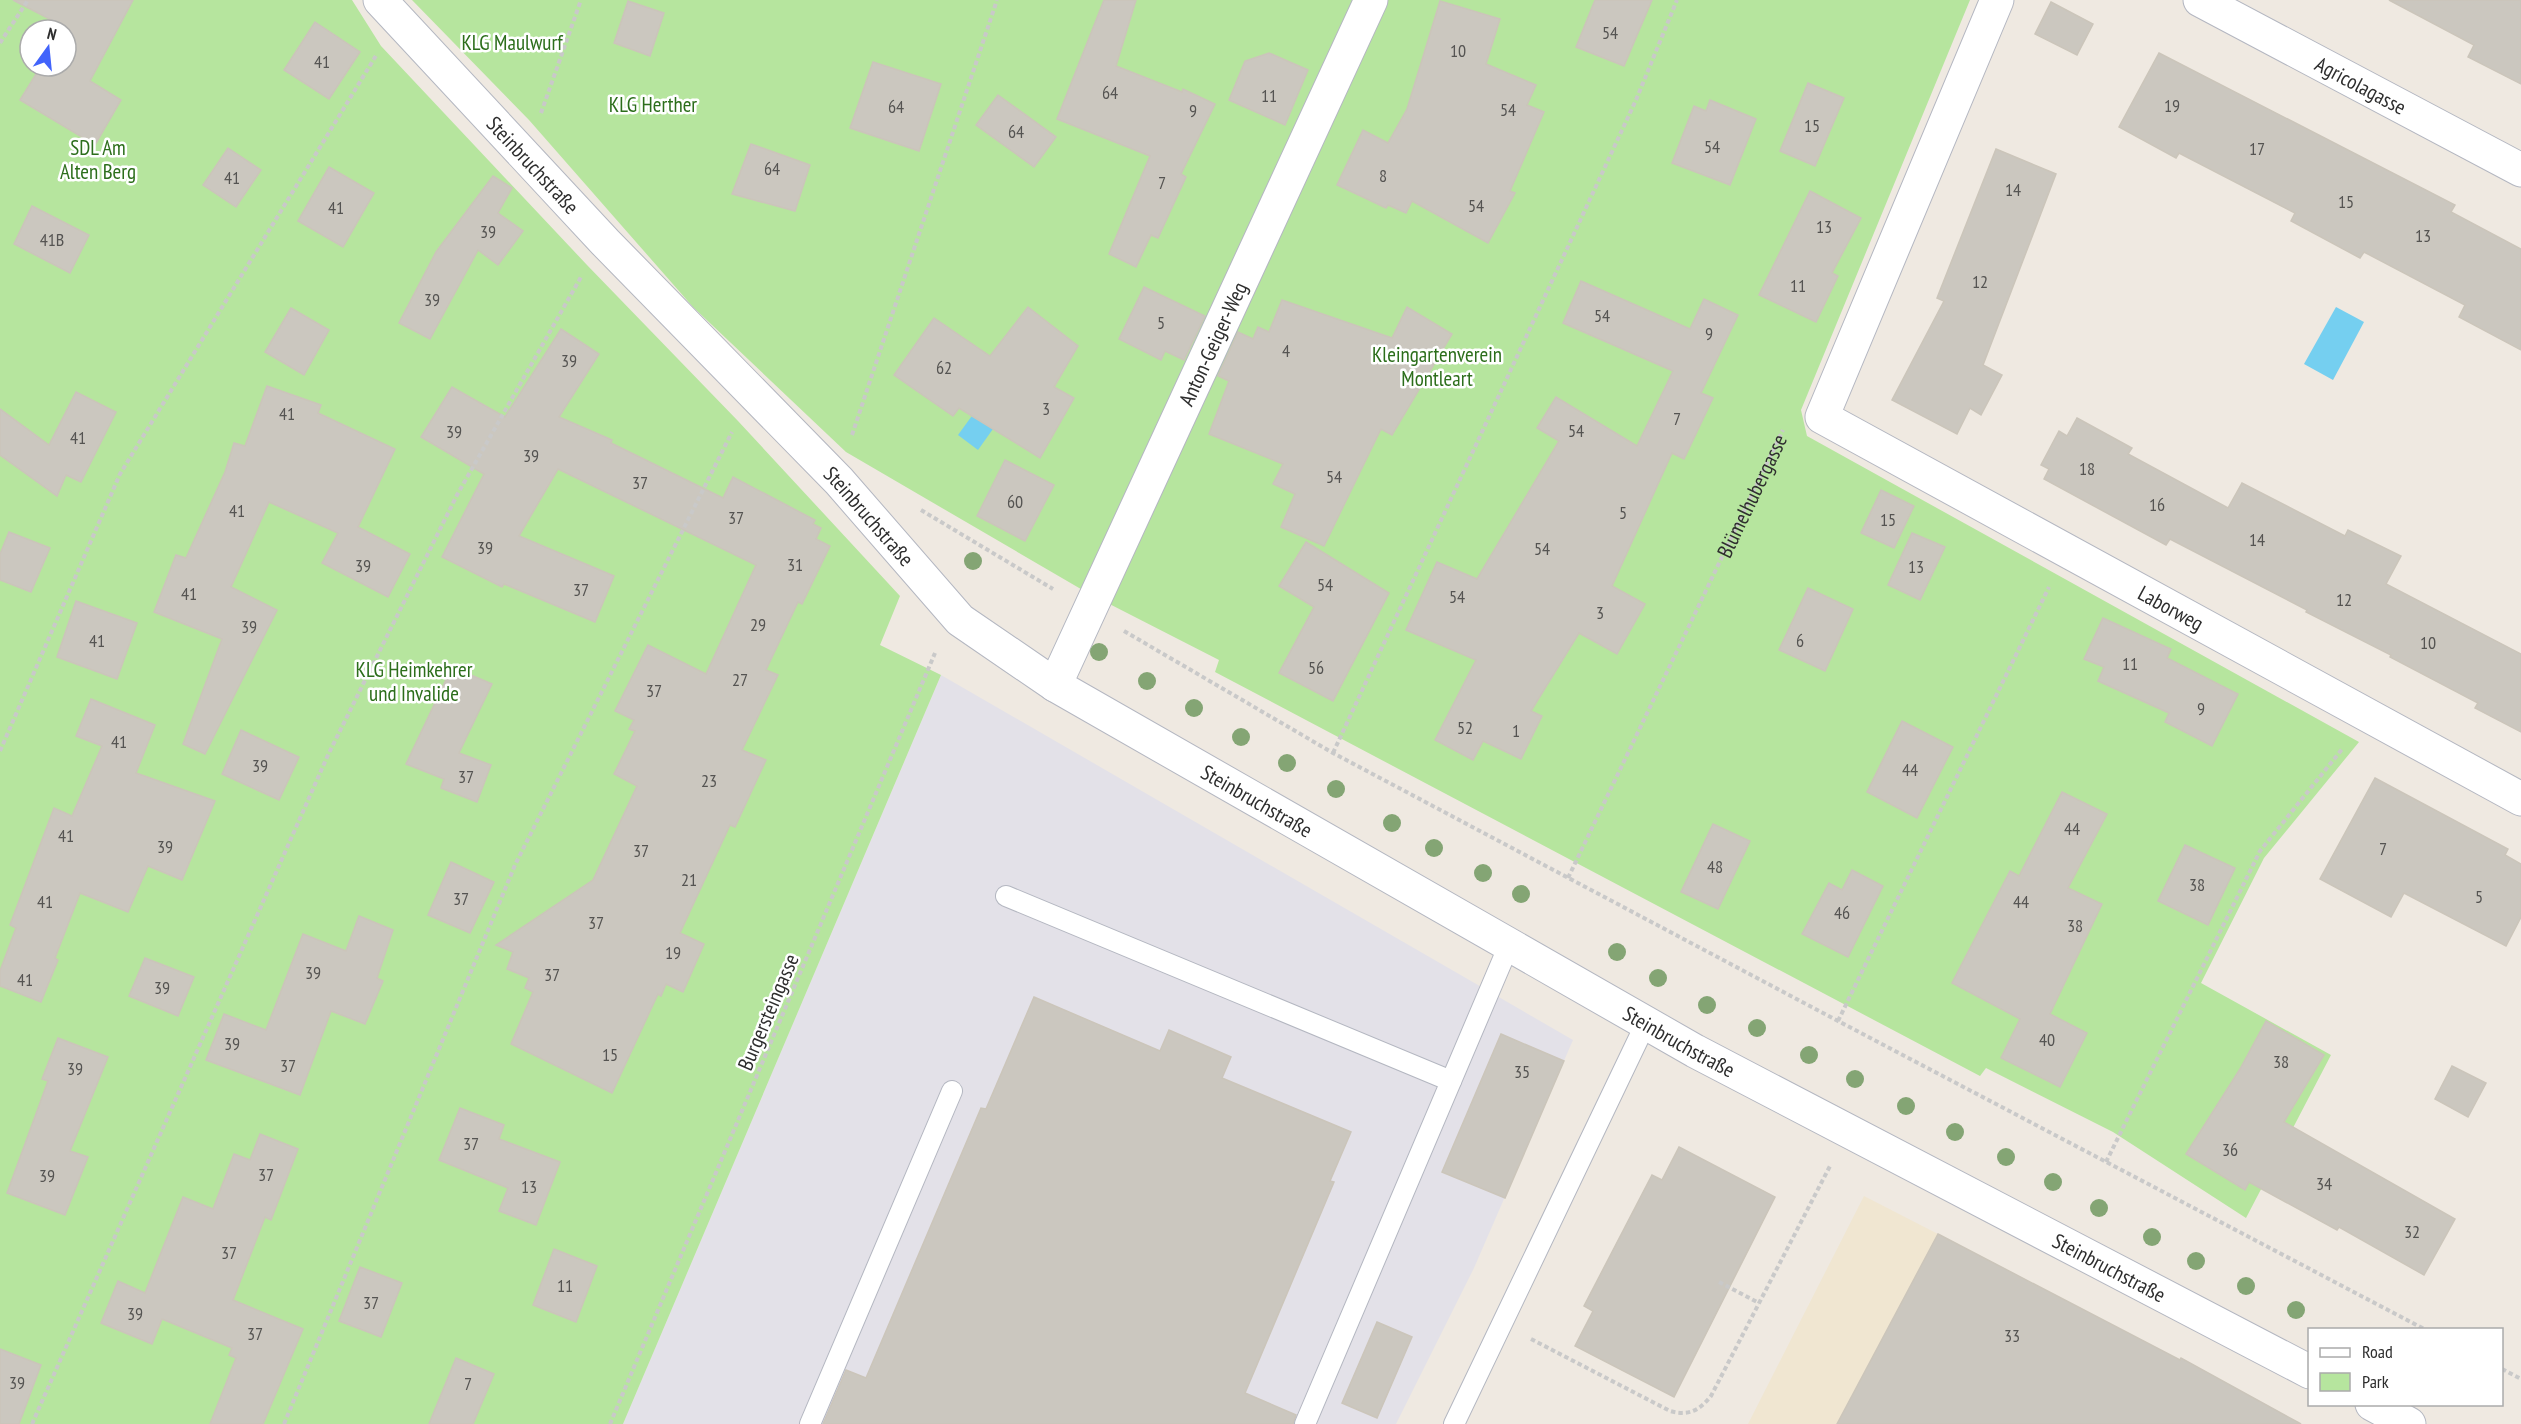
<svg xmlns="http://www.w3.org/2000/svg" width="2521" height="1424" viewBox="0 0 2521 1424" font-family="'PT Sans Narrow',sans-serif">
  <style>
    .industrial { fill: #e3e1e8 }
    .education { fill: #f0e6d1 }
    .green { fill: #b6e59e; fill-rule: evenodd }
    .water { fill: #75cff0 }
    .building { fill: #cbc7bf; stroke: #cbc5ba; stroke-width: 1.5 }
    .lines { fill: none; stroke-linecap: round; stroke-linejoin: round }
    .service-casing { stroke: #b4b7c1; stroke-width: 22 }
    .minor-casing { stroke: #b4b7c1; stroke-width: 35 }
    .path { stroke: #c9c9c9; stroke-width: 4; stroke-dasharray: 4.5 3; stroke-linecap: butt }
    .service { stroke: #fff; stroke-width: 20 }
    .minor { stroke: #fff; stroke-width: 33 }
    .tree { fill: #84a574 }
    .labels { text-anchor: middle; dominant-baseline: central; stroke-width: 5; stroke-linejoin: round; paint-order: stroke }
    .number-label { font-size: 18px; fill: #555452 }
    .park-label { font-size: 21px; fill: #2c6e1b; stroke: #fff }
    .street-label { font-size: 21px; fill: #2e2e2e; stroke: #fff }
  </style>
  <rect width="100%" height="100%" fill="#efe9e1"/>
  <path class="industrial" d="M941,675L1573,1040L1474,1268L1396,1424H623Z"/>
  <path class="education" d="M1864,1196L1938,1234L2301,1424H1748Z"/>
  <g class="green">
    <path d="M0,0H352L381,46L587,265L738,421L900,596L880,645L941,675L623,1424H0ZM30,30H66V66H30Z"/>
    <path d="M412,0H1970L1801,410L1807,436L2359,742L2264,858L2201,983L2331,1055L2246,1218L2113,1132L1986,1068L1980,1076L1215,672L1219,660L1086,592L846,452L693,307L529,120Z"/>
  </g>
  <g class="water">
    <path d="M2336,307L2364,322L2333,380L2304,364Z"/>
    <path d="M990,391L1010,405L978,450L958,435Z"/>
  </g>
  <g class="building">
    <path d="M13,0H133L90,81L121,100L95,145L20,100L41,66H66V30H63L65,27Z"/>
    <path d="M1104,0H1136L1116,66L1182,92L1183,89L1215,104L1181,174L1186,177L1158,238L1151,235L1136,267L1109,254L1150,156L1057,119Z"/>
    <path d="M1595,0H1652L1624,66L1576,47Z"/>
    <path d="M2389,0H2521V84L2468,57L2474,45Z"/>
    <path d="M628,1L664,13L650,56L614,43Z"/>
    <path d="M1440,1L1500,19L1486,64L1536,85L1527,105L1544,112L1510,191L1515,193L1488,243L1412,201L1406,213L1388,205L1386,208L1337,185L1363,130L1388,143L1407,109Z"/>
    <path d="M2051,2L2093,24L2077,55L2035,34Z"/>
    <path d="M315,22L360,52L329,99L284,70Z"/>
    <path d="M1269,53L1308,70L1285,125L1229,100L1245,61Z"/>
    <path d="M2159,53L2455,205L2451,212L2521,249V350L2459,317L2465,305L2364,252L2360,258L2291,221L2295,213L2179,153L2176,158L2119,127Z"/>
    <path d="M873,62L941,84L919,151L850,128Z"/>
    <path d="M1808,83L1844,98L1815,166L1780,151Z"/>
    <path d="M998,95L1056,137L1034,167L976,125Z"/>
    <path d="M1710,100L1756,119L1730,185L1672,163L1694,106L1706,111Z"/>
    <path d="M751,144L810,165L795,211L732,194Z"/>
    <path d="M228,148L261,170L236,207L203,185Z"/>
    <path d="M1996,149L2056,174L1983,365L2002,375L1981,415L1970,408L1957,434L1892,400L1944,301L1937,298Z"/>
    <path d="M329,167L374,193L343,247L298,221Z"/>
    <path d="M493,176L512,188L498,213L523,231L498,265L478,250L430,339L399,323L436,252Z"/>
    <path d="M1810,191L1861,218L1832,273L1838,276L1816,322L1759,295Z"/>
    <path d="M32,206L89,235L70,273L14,244Z"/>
    <path d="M1581,281L1690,329L1704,299L1738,315L1701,393L1713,398L1684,459L1672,453L1612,586L1645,604L1617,654L1579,633L1531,711L1542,716L1521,759L1483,741L1473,760L1435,740L1476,660L1406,630L1437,562L1477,579L1559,441L1537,428L1556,397L1637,446L1673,371L1563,323Z"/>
    <path d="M1144,287L1205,316L1184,360L1165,351L1161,360L1119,339Z"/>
    <path d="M1282,300L1392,338L1407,307L1452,334L1392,435L1381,429L1324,546L1281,527L1295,494L1273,484L1283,464L1209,434L1229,381L1218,376L1238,332L1253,339L1258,327L1269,332Z"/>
    <path d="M1028,307L1078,346L1054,387L1074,398L1040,458L959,408L953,416L894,375L934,318L990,356Z"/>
    <path d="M291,308L329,330L304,375L265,352Z"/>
    <path d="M561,329L599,354L559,417L612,440L611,443L723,498L733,477L815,520L813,524L821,528L816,539L830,546L802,604L798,602L766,670L778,675L742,750L766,760L735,827L730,825L680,933L704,944L683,992L666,984L661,996L658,994L612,1093L511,1044L533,992L525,988L529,978L507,969L513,952L496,945L593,880L637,786L614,774L635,731L629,729L634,720L615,711L648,645L706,674L756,565L558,469L519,536L614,576L595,622L504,584L502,587L442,557L484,474L421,437L452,387L505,417Z"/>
    <path d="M267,386L321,405L318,413L395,449L358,527L410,554L388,597L322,563L338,533L269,502L231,587L277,610L205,754L183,744L222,639L154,612L176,555L186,558L225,472L234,443L245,446Z"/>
    <path d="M76,392L116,412L81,482L66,475L57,496L0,455V409L49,445Z"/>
    <path d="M2077,418L2132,448L2128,454L2228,508L2242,483L2345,536L2348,530L2401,556L2386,584L2521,654V732L2475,708L2478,703L2390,657L2391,655L2306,612L2307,610L2170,539L2166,545L2044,479L2049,469L2041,465L2059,431L2067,436Z"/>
    <path d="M1005,460L1054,485L1025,541L977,516Z"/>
    <path d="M1881,490L1914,506L1894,548L1861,533Z"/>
    <path d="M9,532L50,548L31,592L0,580V554Z"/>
    <path d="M1912,533L1945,547L1920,600L1888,585Z"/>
    <path d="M1306,542L1389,593L1333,701L1279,673L1314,607L1279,586Z"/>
    <path d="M1808,588L1853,609L1825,671L1779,650Z"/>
    <path d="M76,601L137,623L117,679L57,657Z"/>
    <path d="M2103,618L2171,649L2167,658L2238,694L2212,746L2165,722L2169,713L2098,681L2104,667L2084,659Z"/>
    <path d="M452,667L492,684L459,753L491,765L477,802L441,788L444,779L406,764Z"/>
    <path d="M91,699L155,725L136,773L215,801L182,880L148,866L128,912L80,893L55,958L58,960L41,1002L0,986V971L16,928L10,925L54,808L72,816L102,746L76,736Z"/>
    <path d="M1902,721L1953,747L1917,818L1867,792Z"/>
    <path d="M241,730L299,757L279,800L222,774Z"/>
    <path d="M2375,778L2508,849L2505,855L2521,864V917L2506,946L2404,893L2391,917L2320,879Z"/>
    <path d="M2062,792L2107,814L2068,888L2102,904L2050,1014L2087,1033L2060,1087L2001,1058L2020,1019L1952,983L2010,871L2019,876Z"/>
    <path d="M1713,824L1750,841L1718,909L1681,892Z"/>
    <path d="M2185,845L2235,868L2208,925L2158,901Z"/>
    <path d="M451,862L494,882L470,933L428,915Z"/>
    <path d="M1852,870L1883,886L1848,957L1802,934L1829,883L1842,890Z"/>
    <path d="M359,916L393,930L377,978L383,981L365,1024L331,1011L300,1095L206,1060L224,1014L266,1030L303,934L346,951Z"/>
    <path d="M145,958L194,977L178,1016L129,996Z"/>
    <path d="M1034,997L1160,1051L1169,1030L1231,1057L1222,1078L1351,1132L1330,1181L1334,1182L1245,1393L1296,1415L1293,1424H823L846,1370L866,1378L981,1108L986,1109Z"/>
    <path d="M2266,1021L2324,1055L2284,1122L2455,1219L2424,1275L2339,1227L2337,1230L2249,1182L2245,1190L2186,1154L2240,1069Z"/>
    <path d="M1501,1034L1564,1061L1505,1198L1442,1172Z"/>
    <path d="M58,1038L108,1057L70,1151L88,1157L65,1215L7,1193L48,1081L42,1079Z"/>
    <path d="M2452,1066L2486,1083L2468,1117L2435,1099Z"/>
    <path d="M460,1108L504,1125L499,1139L560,1162L536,1225L499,1211L508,1188L439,1160Z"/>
    <path d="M260,1134L298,1149L271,1220L265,1217L233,1300L303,1329L263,1424H210L236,1358L229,1355L232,1348L162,1319L152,1344L101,1323L118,1281L145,1293L183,1197L213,1209L234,1154L250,1160Z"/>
    <path d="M1679,1147L1775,1197L1674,1397L1575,1346L1593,1311L1584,1306L1652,1175L1662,1180Z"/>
    <path d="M1938,1234L2180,1360L2181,1358L2301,1424H1837Z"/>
    <path d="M554,1249L597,1266L576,1322L533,1305Z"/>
    <path d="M360,1267L402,1283L381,1337L339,1321Z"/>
    <path d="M1377,1322L1412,1337L1377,1418L1342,1403Z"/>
    <path d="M0,1349L41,1365L19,1424H0Z"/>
    <path d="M456,1358L494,1374L473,1424H429Z"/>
  </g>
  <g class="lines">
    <g class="service-casing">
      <g id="service">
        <path d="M1006,896L1451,1081"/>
        <path d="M810,1424L952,1091"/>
        <path d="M1305,1424L1509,945"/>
        <path d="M1454,1424L1646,1023"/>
      </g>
    </g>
    <g class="minor-casing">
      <g id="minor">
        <path id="s2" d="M380,0L605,242L839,481L960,620L1055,685L1695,1051L2310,1372"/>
        <path id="s3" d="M1997,0L1822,417L2521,799"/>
        <path id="s4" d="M2200,0L2521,170"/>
        <path id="s5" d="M1055,685L1371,0"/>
        <path d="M2372,1404L2409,1424"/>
      </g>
    </g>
    <g class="path">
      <path d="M0,43L28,0"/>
      <path d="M541,113L581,0"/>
      <path d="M852,435L997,0"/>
      <path d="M921,510L1053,589"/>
      <path d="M1124,631L1333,753L1838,1021L2426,1330"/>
      <path d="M0,751L120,474L377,54"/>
      <path d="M1333,753L1636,100L1677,0"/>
      <path id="s1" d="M1568,878L1783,430"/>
      <path d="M1838,1021L2049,587"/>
      <path d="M2106,1162L2260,851L2343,748"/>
      <path d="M1719,1282L1759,1303"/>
      <path d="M1531,1339L1670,1411C1688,1416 1699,1411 1711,1396L1830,1166"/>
      <path d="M2502,1369L2521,1379"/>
      <path d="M32,1424L328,755L457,495L581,277"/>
      <path d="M284,1424L515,865L732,432"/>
      <path d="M610,1424L935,653"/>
    </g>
    <use href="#service" class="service"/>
    <use href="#minor" class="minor"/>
  </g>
  <g class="tree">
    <circle cx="973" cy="561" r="9"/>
    <circle cx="1099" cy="652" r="9"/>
    <circle cx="1147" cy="681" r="9"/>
    <circle cx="1194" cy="708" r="9"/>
    <circle cx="1241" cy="737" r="9"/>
    <circle cx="1287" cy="763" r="9"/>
    <circle cx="1336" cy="789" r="9"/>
    <circle cx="1392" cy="823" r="9"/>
    <circle cx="1434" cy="848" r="9"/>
    <circle cx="1483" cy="873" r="9"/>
    <circle cx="1521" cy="894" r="9"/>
    <circle cx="1617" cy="952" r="9"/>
    <circle cx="1658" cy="978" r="9"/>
    <circle cx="1707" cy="1005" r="9"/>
    <circle cx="1757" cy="1028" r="9"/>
    <circle cx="1809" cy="1055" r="9"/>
    <circle cx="1855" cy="1079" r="9"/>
    <circle cx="1906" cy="1106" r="9"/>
    <circle cx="1955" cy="1132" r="9"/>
    <circle cx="2006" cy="1157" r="9"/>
    <circle cx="2053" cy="1182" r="9"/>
    <circle cx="2099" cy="1208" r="9"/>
    <circle cx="2152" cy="1237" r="9"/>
    <circle cx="2196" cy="1261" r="9"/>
    <circle cx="2246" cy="1286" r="9"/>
    <circle cx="2296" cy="1310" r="9"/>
  </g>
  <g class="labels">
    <g class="number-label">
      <text x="1610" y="32">54</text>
      <text x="1458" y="50">10</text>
      <text x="322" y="61">41</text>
      <text x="1110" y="92">64</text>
      <text x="1269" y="95">11</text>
      <text x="2172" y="105">19</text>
      <text x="896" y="106">64</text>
      <text x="1508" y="109">54</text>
      <text x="1193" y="110">9</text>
      <text x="1812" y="125">15</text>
      <text x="1016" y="131">64</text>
      <text x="1712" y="146">54</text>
      <text x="2257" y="148">17</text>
      <text x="772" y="168">64</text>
      <text x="1383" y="175">8</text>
      <text x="232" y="177">41</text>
      <text x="1162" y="182">7</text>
      <text x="2013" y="189">14</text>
      <text x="2346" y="201">15</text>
      <text x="1476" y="205">54</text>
      <text x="336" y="207">41</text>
      <text x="1824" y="226">13</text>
      <text x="488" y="231">39</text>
      <text x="2423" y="235">13</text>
      <text x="52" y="239">41B</text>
      <text x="1980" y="281">12</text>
      <text x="1798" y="285">11</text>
      <text x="432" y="299">39</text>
      <text x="1602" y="315">54</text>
      <text x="1161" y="322">5</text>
      <text x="1709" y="333">9</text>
      <text x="1286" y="350">4</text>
      <text x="569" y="360">39</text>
      <text x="944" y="367">62</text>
      <text x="1046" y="408">3</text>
      <text x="287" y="413">41</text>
      <text x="1677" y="418">7</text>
      <text x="1576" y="430">54</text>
      <text x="454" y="431">39</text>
      <text x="78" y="437">41</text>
      <text x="531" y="455">39</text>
      <text x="2087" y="468">18</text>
      <text x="1334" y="476">54</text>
      <text x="640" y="482">37</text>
      <text x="1015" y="501">60</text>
      <text x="2157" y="504">16</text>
      <text x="237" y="510">41</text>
      <text x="1623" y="512">5</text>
      <text x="736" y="517">37</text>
      <text x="1888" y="519">15</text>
      <text x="2257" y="539">14</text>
      <text x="485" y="547">39</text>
      <text x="1542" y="548">54</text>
      <text x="795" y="564">31</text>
      <text x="363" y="565">39</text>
      <text x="1916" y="566">13</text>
      <text x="1325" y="584">54</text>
      <text x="581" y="589">37</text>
      <text x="189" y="593">41</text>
      <text x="1457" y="596">54</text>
      <text x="2344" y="599">12</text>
      <text x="1600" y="612">3</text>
      <text x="758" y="624">29</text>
      <text x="249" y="626">39</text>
      <text x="97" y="640">41</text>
      <text x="1800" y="640">6</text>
      <text x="2428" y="642">10</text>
      <text x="2130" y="663">11</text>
      <text x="1316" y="667">56</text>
      <text x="740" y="679">27</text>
      <text x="654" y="690">37</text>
      <text x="2201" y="708">9</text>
      <text x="1465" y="727">52</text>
      <text x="1516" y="730">1</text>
      <text x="119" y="741">41</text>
      <text x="260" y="765">39</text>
      <text x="1910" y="769">44</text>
      <text x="466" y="776">37</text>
      <text x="709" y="780">23</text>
      <text x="2072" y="828">44</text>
      <text x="66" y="835">41</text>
      <text x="165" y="846">39</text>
      <text x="2383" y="848">7</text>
      <text x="641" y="850">37</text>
      <text x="1715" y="866">48</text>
      <text x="689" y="879">21</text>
      <text x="2197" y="884">38</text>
      <text x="2479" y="896">5</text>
      <text x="461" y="898">37</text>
      <text x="45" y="901">41</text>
      <text x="2021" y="901">44</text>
      <text x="1842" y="912">46</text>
      <text x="596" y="922">37</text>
      <text x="2075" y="925">38</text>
      <text x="673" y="952">19</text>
      <text x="313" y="972">39</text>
      <text x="552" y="974">37</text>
      <text x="25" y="979">41</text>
      <text x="162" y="987">39</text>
      <text x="2047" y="1039">40</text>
      <text x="232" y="1043">39</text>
      <text x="610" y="1054">15</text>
      <text x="2281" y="1061">38</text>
      <text x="288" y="1065">37</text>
      <text x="75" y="1068">39</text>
      <text x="1522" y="1071">35</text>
      <text x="471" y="1143">37</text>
      <text x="2230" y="1149">36</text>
      <text x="266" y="1174">37</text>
      <text x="47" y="1175">39</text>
      <text x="2324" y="1183">34</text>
      <text x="529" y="1186">13</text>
      <text x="2412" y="1231">32</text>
      <text x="229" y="1252">37</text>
      <text x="565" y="1285">11</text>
      <text x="371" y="1302">37</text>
      <text x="135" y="1313">39</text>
      <text x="255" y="1333">37</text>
      <text x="2012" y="1335">33</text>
      <text x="17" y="1382">39</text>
      <text x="468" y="1383">7</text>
    </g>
    <g class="park-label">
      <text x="512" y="42">KLG Maulwurf</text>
      <text x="653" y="104">KLG Herther</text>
      <text x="98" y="147">SDL Am<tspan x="98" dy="24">Alten Berg</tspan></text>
      <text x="1437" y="354">Kleingartenverein<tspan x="1437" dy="24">Montleart</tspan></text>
      <text x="414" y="669">KLG Heimkehrer<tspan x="414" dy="24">und Invalide</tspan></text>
    </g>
    <g class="street-label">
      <text stroke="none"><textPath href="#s4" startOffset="182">Agricolagasse</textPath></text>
      <text stroke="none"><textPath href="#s2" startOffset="225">Steinbruchstraße</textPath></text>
      <text stroke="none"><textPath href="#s5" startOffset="376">Anton-Geiger-Weg</textPath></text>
      <text stroke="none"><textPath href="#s1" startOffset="424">Blümelhubergasse</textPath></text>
      <text stroke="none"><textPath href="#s2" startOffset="711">Steinbruchstraße</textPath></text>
      <text stroke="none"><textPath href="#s3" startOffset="850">Laborweg</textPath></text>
      <text stroke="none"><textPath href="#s2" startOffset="1197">Steinbruchstraße</textPath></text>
      <text transform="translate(768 1012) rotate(-67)">Burgersteingasse</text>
      <text stroke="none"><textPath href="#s2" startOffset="1683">Steinbruchstraße</textPath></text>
      <text stroke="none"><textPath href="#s2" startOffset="2169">Steinbruchstraße</textPath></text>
    </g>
  </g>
  <rect x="2308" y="1328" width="195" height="78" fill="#ffffff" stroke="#ababab" stroke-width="1.5"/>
  <rect x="2320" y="1348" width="30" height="9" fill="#ffffff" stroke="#ababab" stroke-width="1.5"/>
  <text x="2362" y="1358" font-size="18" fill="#2e2e2e">Road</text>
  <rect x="2320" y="1373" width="30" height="18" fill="#b6e59e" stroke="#ababab" stroke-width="1.5"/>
  <text x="2362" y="1388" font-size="18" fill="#2e2e2e">Park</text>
  <g transform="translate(48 48) rotate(15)"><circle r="28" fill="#ffffff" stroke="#ababab" stroke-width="1.5"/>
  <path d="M0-4.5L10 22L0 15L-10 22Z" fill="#4264fb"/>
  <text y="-9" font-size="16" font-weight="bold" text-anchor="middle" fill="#2e2e2e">N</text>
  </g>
</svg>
